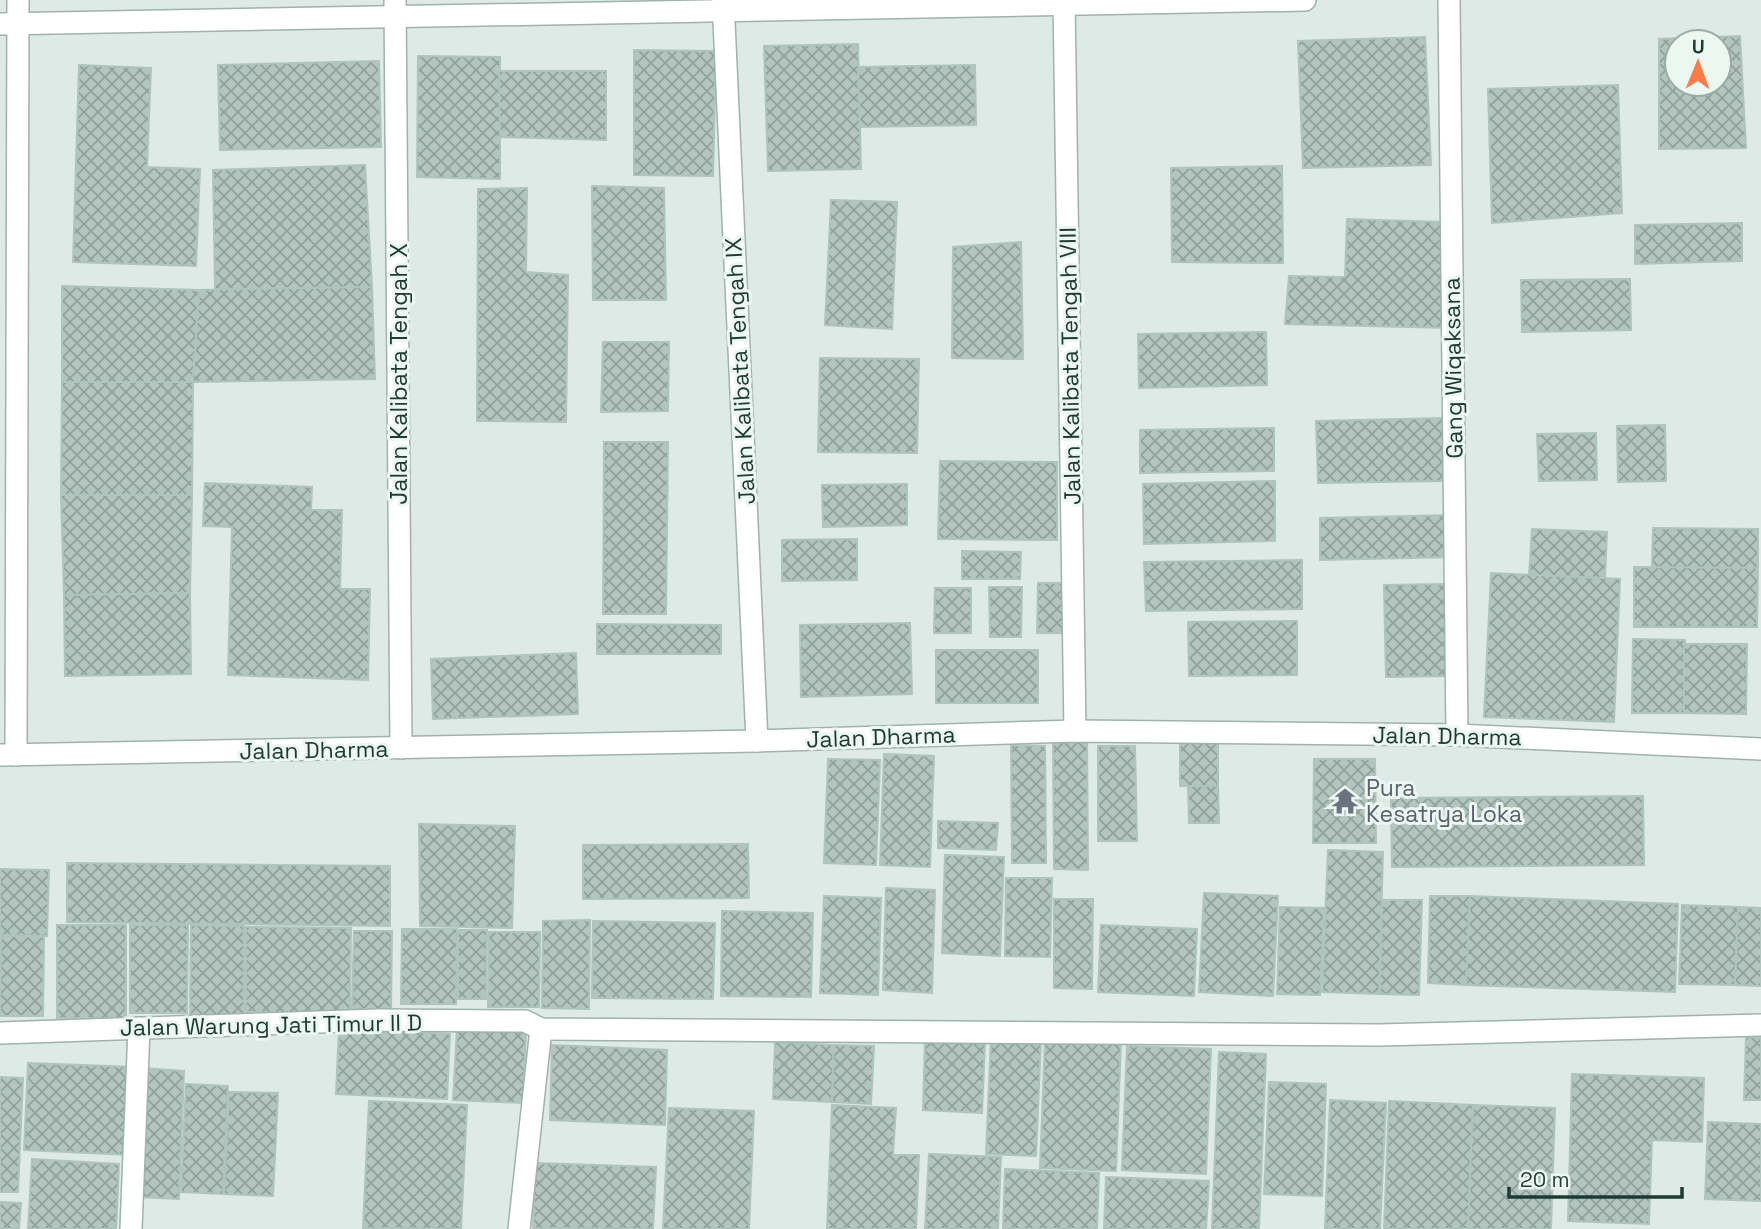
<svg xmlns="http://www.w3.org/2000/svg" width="1761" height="1229" viewBox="0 0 1761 1229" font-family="'Space Grotesk',sans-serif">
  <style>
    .building { fill: url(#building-cross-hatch); stroke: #afc4bc; stroke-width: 2; fill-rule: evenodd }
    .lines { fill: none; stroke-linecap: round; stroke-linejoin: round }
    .minor-casing { stroke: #a0b2ac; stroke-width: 24 }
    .minor { stroke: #fff; stroke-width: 21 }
    .labels { text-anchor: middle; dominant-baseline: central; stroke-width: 6; stroke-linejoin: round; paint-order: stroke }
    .street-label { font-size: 23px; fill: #1d3b34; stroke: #edf7f2 }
    .worship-label { font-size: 23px; fill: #5b616d; stroke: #edf7f2; text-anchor: start }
  </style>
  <defs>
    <pattern id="building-cross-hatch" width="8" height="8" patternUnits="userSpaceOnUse" patternTransform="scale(1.75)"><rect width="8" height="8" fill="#b2c5be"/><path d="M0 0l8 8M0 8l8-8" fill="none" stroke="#90a19b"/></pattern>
  </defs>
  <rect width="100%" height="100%" fill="#ddeae5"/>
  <g class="building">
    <path d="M1740,36L1746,148L1659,149V39ZM1677,42H1719V84H1677Z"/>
    <path d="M1425,37L1431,165L1303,168L1298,41Z"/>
    <path d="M858,44L861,169L768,171L764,46Z"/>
    <path d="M634,50L716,51L713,176L634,175Z"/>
    <path d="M418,56L500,57V179L417,177Z"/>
    <path d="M379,61L381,147L220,150L218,65Z"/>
    <path d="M79,65L151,68L147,167L200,169L196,266L73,262Z"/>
    <path d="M975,65L976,125L860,127L858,67Z"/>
    <path d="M499,71H606V140L500,137Z"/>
    <path d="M1618,85L1622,213L1492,223L1488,89Z"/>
    <path d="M365,165L372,287L215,289L213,170Z"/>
    <path d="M1282,166L1283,263L1172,262L1171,168Z"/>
    <path d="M592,186L664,188L666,300H593Z"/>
    <path d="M527,188L526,272L568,275L566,422L477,421L478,189Z"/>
    <path d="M831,200L897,202L892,329L825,325Z"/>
    <path d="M1347,219L1441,222L1449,328L1285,324L1289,276L1345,277Z"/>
    <path d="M1742,223V261L1635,264V225Z"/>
    <path d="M1021,242L1023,359L952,358L953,247Z"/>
    <path d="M1630,279L1631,330L1522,332L1521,280Z"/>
    <path d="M62,286L199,290L193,382H62Z"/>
    <path d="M372,287L375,379L193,382L199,290Z"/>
    <path d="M1266,332L1267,385L1139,388L1138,334Z"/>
    <path d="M603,342H669L668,411L601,412Z"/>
    <path d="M820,358L919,359L917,453L818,452Z"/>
    <path d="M62,382H193L192,495H61Z"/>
    <path d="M1443,418V481L1318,483L1316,421Z"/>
    <path d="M1665,425L1666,481L1618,482L1617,426Z"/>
    <path d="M1274,428V471L1140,473V430Z"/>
    <path d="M1596,433L1597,480L1539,481L1537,434Z"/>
    <path d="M604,442H668L666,614H603Z"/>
    <path d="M940,461L1057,462V540L938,539Z"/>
    <path d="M1275,481V541L1144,544L1143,484Z"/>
    <path d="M205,483L312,487L311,510H342L340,589H370L368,680L228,675L232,527L203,526Z"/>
    <path d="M907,484V525L823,527L822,485Z"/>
    <path d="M61,495H192L190,593L64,595Z"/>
    <path d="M1453,515L1454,557L1320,560V518Z"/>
    <path d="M1653,528L1758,529V568H1652Z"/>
    <path d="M1532,529L1607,532L1605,578L1529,575Z"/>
    <path d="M857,539V580L782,581V540Z"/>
    <path d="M962,551L1021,552L1020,579H962Z"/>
    <path d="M1302,560V609L1146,611L1144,562Z"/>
    <path d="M1634,567L1758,568L1757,627H1634Z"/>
    <path d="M1491,573L1620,579L1614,722L1484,717Z"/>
    <path d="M1038,583H1063V633H1037Z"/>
    <path d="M1446,584L1448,676L1386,677L1384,585Z"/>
    <path d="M989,587H1022L1021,637H990Z"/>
    <path d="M935,588H971V633H934Z"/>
    <path d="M190,593L191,674L65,676L64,595Z"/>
    <path d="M1297,621V675L1189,676L1188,622Z"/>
    <path d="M910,623L912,694L801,697L800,625Z"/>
    <path d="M597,624L721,625V654H597Z"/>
    <path d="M1633,639L1685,640L1684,713H1632Z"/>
    <path d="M1684,644H1747L1746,714L1684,713Z"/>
    <rect x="936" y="650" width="102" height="53"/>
    <path d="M576,653L578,714L433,719L431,659Z"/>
    <path d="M1053,739H1087L1088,870L1054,869Z"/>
    <path d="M1218,740V786H1180V741Z"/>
    <path d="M1011,745L1045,746L1046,863H1012Z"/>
    <path d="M1098,746H1135L1137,841H1098Z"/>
    <path d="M884,754L934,756L930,867L880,865Z"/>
    <path d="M828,759L880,760L876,865L824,863Z"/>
    <path d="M1314,759H1375L1376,843H1313Z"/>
    <path d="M1188,786H1218L1219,823H1189Z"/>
    <path d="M1643,796L1644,865L1392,867L1391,798Z"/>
    <path d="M938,821L998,823L996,850L938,848Z"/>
    <path d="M419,824L515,826L512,928L420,926Z"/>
    <path d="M748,844L749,898L583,899V845Z"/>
    <path d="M1328,850L1383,852L1379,994L1322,992Z"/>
    <path d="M945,855L1004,857L1000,956L942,953Z"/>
    <path d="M67,863L390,866V926L67,922Z"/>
    <path d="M0,869L49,870L47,936L0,935Z"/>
    <path d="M1006,878H1052L1050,957L1005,956Z"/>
    <path d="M886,888L935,890L932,993L883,990Z"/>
    <path d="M1204,893L1278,896L1273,996L1199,992Z"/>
    <path d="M824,896L881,898L878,995L820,993Z"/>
    <path d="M1430,896H1470L1466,985L1428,983Z"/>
    <path d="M1470,896L1678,904L1675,992L1466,985Z"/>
    <path d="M1054,899H1093L1092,989L1054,988Z"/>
    <path d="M1382,900H1422L1419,995L1380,994Z"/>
    <path d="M1682,905L1738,907L1735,985L1679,984Z"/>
    <path d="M1280,907L1324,908L1320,995L1277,994Z"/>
    <path d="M1738,907L1761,908V986L1735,985Z"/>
    <path d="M722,911L813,913L811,997L721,996Z"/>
    <path d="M590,920L589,1009L542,1008L543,921Z"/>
    <path d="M593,921L715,923L713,999L592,998Z"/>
    <rect x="57" y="925" width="69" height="93"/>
    <path d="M130,925H188L187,1013H130Z"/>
    <path d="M191,925L244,926V1017H190Z"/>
    <path d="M1101,925L1197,929L1194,996L1098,992Z"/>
    <path d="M246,927L351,928L350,1013L246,1012Z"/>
    <path d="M402,929H457L456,1004H401Z"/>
    <path d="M458,930H487L486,999H458Z"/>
    <path d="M354,931H392L391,1010L352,1009Z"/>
    <path d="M489,932H540L539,1007H488Z"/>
    <path d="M1,936L44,937L43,1016H0Z"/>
    <path d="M339,1028L450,1034L447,1099L336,1094Z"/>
    <path d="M457,1029L526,1032L523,1103L453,1100Z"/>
    <path d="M1746,1037L1761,1038V1100H1744Z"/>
    <path d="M991,1038L1041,1040L1036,1156L986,1154Z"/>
    <path d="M1045,1039L1121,1042L1116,1171L1040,1168Z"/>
    <path d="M925,1040L985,1042L982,1113L923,1110Z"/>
    <path d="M775,1042L834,1045L832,1102L773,1099Z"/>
    <path d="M552,1045L667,1050L665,1125L550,1120Z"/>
    <path d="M834,1045L874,1046L871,1104L832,1102Z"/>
    <path d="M1127,1046L1211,1049L1206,1174L1122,1170Z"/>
    <path d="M1219,1052L1266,1054L1259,1229H1212Z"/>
    <path d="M28,1063L136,1067L132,1155L24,1150Z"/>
    <path d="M142,1068L184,1071L179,1199L137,1197Z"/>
    <path d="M1572,1074L1704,1078L1702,1142L1652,1140L1649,1224L1568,1221Z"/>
    <path d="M0,1077L23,1078L18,1192H0Z"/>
    <path d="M1269,1082L1326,1084L1322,1196L1264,1194Z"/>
    <path d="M186,1084L228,1086L223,1194L181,1192Z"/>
    <path d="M229,1092L278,1093L273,1196L224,1194Z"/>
    <path d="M1330,1100L1386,1103L1380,1229H1325Z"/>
    <path d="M369,1101L467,1105L461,1229L363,1228Z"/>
    <path d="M1389,1101L1473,1105L1468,1229H1384Z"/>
    <path d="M832,1105L896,1108L893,1155H919L916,1229H827Z"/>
    <path d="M1473,1105L1555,1108L1551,1229H1468Z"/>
    <path d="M669,1108L754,1111L749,1229H663Z"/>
    <path d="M1708,1122L1761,1124V1201L1705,1199Z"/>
    <path d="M929,1154L1001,1157L998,1229H925Z"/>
    <path d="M32,1159L119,1164L116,1229H28Z"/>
    <path d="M535,1163L656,1167L653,1229L533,1228Z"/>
    <path d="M1005,1169L1099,1173L1097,1229H1003Z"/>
    <path d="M1106,1177L1209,1181L1206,1229H1104Z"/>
    <path d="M0,1202L21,1203L19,1229H0Z"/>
  </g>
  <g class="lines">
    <g class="minor-casing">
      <g id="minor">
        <path d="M395,0L401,748"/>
        <path d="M723,0L757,741"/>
        <path d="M1064,0L1075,731"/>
        <path d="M1449,0L1457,735"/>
        <path d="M0,24L1305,0"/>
        <path d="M0,755L757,741L1075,731L1457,735L1761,749"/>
        <path d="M16,755L18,0"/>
        <path d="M0,1033L377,1020L525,1021L541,1029L1379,1035L1761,1025"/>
        <path d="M131,1229L139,1028"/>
        <path d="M519,1229L541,1029"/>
      </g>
    </g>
    <use href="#minor" class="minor"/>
  </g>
  <defs>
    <g id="temple-bare" transform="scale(2.1)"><path d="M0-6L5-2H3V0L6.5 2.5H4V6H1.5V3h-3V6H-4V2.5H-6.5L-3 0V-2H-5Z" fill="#6b7280" stroke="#edf7f2" stroke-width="2.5" paint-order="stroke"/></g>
  </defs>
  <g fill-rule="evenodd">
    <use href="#temple-bare" x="1345" y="801"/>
  </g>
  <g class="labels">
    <g class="street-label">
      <text transform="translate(1070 366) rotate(-91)">Jalan Kalibata Tengah VIII</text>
      <text transform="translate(1453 368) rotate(-91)">Gang Wiqaksana</text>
      <text transform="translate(740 371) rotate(-93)">Jalan Kalibata Tengah IX</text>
      <text transform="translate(399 374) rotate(-90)">Jalan Kalibata Tengah X</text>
      <text transform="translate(1447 736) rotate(1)">Jalan Dharma</text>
      <text transform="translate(881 737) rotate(-2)">Jalan Dharma</text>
      <text transform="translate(314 750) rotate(-1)">Jalan Dharma</text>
      <text transform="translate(271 1025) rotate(-1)">Jalan Warung Jati Timur II D</text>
    </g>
    <g class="worship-label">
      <text x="1366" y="788">Pura<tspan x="1366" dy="26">Kesatrya Loka</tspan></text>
    </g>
  </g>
  <g transform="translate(1698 63) rotate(1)"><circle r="33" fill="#edf7f2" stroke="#9aaca6" stroke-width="2"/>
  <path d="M0-5L12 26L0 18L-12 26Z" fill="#fe7b47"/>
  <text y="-10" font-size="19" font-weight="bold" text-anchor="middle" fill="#1d3b34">U</text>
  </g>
  <path d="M1509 1187v10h173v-10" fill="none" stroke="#1d3b34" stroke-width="3.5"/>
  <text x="1520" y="1187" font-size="21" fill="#1d3b34" stroke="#edf7f2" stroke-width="5" paint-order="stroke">20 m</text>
</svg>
